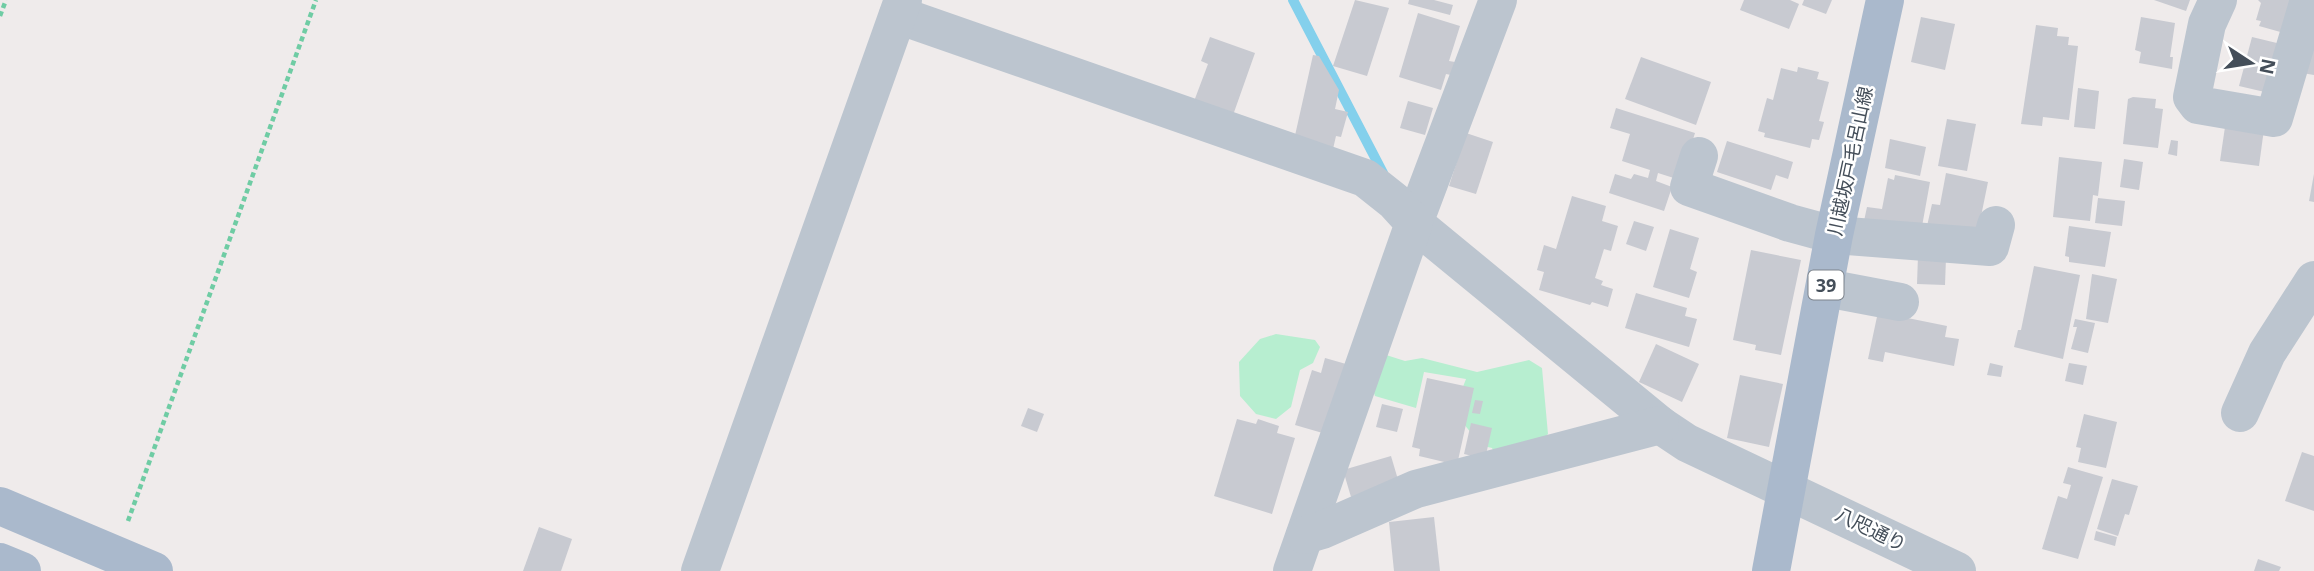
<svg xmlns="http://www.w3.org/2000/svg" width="2314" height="571" viewBox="0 0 2314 571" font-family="'Open Sans','Noto Sans JP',sans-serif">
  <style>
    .green { fill: #b7eed0 }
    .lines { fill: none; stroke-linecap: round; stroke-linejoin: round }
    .stream { stroke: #84d0ec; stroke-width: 10 }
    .building { fill: #c8cad1 }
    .path { stroke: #6fcca4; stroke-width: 4.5; stroke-dasharray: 5 3.5; stroke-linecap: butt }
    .minor { stroke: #bcc5cf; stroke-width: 38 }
    .major { stroke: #aab9cc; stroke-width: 38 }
    .labels { text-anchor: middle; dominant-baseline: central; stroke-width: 5; stroke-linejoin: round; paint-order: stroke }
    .shield { fill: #fff; stroke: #7c838b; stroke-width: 2 }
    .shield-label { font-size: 18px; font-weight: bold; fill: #444e59 }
    .street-label { font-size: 19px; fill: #444e59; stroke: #fff }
  </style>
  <rect width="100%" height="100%" fill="#efebeb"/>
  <g class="green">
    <path d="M1276,334L1315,340L1320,347L1313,363L1300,370L1291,407L1276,419L1256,414L1240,396L1239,362L1260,339Z"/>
    <path d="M1383,354L1405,361L1422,358L1477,372L1529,360L1542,368L1548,434L1530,452L1495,454L1492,448L1479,445C1457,408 1448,425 1466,379L1424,372L1416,408L1375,396L1372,387Z"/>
  </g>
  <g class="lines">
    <path class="stream" d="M1293,0L1383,173"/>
  </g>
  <g class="building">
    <path d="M1355,0L1389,8L1367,76L1333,66Z"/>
    <path d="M1409,0H1434L1453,5L1450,15L1408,4Z"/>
    <path d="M1744,0H1790L1799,4L1789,29L1740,10Z"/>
    <path d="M1804,0H1832L1826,14L1802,5Z"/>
    <path d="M2154,0H2190L2186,11Z"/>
    <path d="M2258,0H2293L2284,33L2259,26L2261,21L2256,20L2261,3Z"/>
    <path d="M1418,13L1460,26L1449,61L1455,62L1451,75L1446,74L1441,90L1399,77Z"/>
    <path d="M1921,17L1955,24L1945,70L1911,62Z"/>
    <path d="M2141,17L2175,23L2170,57H2173L2172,69L2139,63L2141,52L2135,50Z"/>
    <path d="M2036,25L2058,28L2057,36L2069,37L2068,45L2078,46L2069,120L2043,117L2042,126L2021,124Z"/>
    <path d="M1210,37L1255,53L1232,118L1193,104L1208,64L1201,61Z"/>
    <path d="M2252,37L2281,44L2269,93L2239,86Z"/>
    <path d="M2314,37V75L2302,73Z"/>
    <path d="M1313,55L1319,56L1339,90L1335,109L1348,112L1341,137L1336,136L1333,149L1294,140Z"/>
    <path d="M1641,57L1711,82L1696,125L1625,99Z"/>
    <path d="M1798,67L1819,72L1817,79L1829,82L1819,121L1824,122L1819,140L1812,139L1810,148L1764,137L1765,133L1758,131L1767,98L1773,100L1781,68L1797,72Z"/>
    <path d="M2078,88L2099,91L2095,129L2074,127Z"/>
    <path d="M2133,97L2156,99L2155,108L2163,109L2158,148L2123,144L2128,99Z"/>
    <path d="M1408,101L1433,108L1425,135L1400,128Z"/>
    <path d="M1616,108L1695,133L1680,180L1658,173L1656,181L1672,187L1664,211L1609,193L1615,174L1631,179L1634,174L1648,178L1650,170L1622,161L1630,134L1610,128Z"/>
    <path d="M1947,119L1976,124L1967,171L1938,166Z"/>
    <path d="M2226,120L2264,129L2259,166L2220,161Z"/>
    <path d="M1466,133L1493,142L1476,194L1449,186Z"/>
    <path d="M1890,139L1926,147L1920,176L1885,168Z"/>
    <path d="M2171,140L2178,141L2177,156L2168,154Z"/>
    <path d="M1727,141L1793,162L1788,179L1776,175L1771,190L1717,172Z"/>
    <path d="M2059,157L2102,162L2098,196L2093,195L2090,221L2053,217Z"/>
    <path d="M2124,159L2143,162L2139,190L2120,187Z"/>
    <path d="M1946,173L1988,182L1977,236L1927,226L1932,204L1940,205Z"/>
    <path d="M2314,174V202L2309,201Z"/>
    <path d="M1895,175L1930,182L1921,232L1864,221L1867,207L1882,209L1888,178L1894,180Z"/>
    <path d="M1572,196L1606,206L1602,221L1618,226L1611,251L1604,249L1595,278L1603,281L1601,285L1613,289L1608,307L1592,302L1590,305L1539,290L1544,272L1537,270L1544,245L1556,249Z"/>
    <path d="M2098,198L2125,201L2122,226L2095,223Z"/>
    <path d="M1634,221L1654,227L1646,251L1626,244Z"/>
    <path d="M2069,226L2111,232L2105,267L2069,262V257L2065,256Z"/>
    <path d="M1670,229L1699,238L1690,269L1697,272L1689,298L1653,287Z"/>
    <path d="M1751,250L1801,260L1781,355L1755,350L1756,345L1733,340Z"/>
    <path d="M1918,256L1946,258L1945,285L1917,284Z"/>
    <path d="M2034,266L2080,275L2063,359L2014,347L2018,330H2021Z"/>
    <path d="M2092,274L2117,279L2108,323L2086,319Z"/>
    <path d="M1636,293L1687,308L1685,316L1697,319L1689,347L1625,328Z"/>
    <path d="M1878,312L1947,326L1945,337L1959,339L1954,366L1885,352L1883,362L1868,359Z"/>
    <path d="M2075,319L2095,323L2088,353L2071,349L2077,327H2073Z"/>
    <path d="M1656,344L1699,364L1682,402L1639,382Z"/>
    <path d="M1325,358L1346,364L1326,434L1295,425L1312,370L1321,373Z"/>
    <path d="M1990,363L2003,366L2001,377L1987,375Z"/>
    <path d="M2069,363L2087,366L2083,385L2065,381Z"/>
    <path d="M1740,375L1783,384L1769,447L1727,438Z"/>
    <path d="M1427,378L1474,388L1457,465L1419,456L1420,449L1412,447Z"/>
    <path d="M1475,400L1483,401L1480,414L1472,413Z"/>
    <path d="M1382,404L1403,409L1397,432L1376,427Z"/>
    <path d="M1028,408L1044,414L1037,432L1021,426Z"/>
    <path d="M2084,414L2117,422L2106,468L2078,462L2081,448L2076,447Z"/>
    <path d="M1237,419L1256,424L1258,419L1279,426L1277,433L1295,438L1272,514L1214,496Z"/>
    <path d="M1471,423L1492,428L1485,459L1464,454Z"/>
    <path d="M2302,452L2314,456V511L2285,501Z"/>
    <path d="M1391,456L1399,483L1351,497L1343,470Z"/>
    <path d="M2068,467L2103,477L2078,559L2042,549L2058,496L2067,499L2071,485L2063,483Z"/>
    <path d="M2112,479L2138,486L2129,515L2125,514L2118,536L2097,529Z"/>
    <path d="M1434,517L1440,571H1394L1389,522Z"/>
    <path d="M539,527L572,539L561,571H523Z"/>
    <path d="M2096,531L2117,537L2115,546L2094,540Z"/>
    <path d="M2258,559L2281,567L2279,571H2254Z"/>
  </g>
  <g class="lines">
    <g class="path">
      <path d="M0,16L6,0"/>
      <path d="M128,521L316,0"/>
    </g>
    <g class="minor">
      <path d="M1498,0L1414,223L1660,425L1687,443L1957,571"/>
      <path d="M2218,0L2207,24L2192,97L2198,105L2274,118L2309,0"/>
      <path d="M898,15L1365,178L1394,201L1414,223L1292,571"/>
      <path d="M1699,156L1689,187L1790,223L1834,235L1990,247L1996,225"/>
      <path d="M1826,288L1900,302"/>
      <path d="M2240,413L2267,353L2314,280"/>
      <path d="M1305,535L1322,530L1416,489L1660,425"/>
      <path d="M700,571L903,0"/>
    </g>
    <g class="major">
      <path d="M0,506L154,571"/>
      <path d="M0,562L22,571"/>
      <path d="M1771,571L1834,235L1885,0"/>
    </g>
  </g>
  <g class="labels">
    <rect class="shield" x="1808.5" y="270.5" width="35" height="29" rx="5"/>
    <g class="shield-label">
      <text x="1826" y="285">39</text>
    </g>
    <g class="street-label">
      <text transform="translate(1850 161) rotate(-78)">川越坂戸毛呂山線</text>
      <text transform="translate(1871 529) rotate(26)">八咫通り</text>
    </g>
  </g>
  <g transform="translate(2251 63) rotate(102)" stroke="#ffffff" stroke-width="5" paint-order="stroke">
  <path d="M0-5L12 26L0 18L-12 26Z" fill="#444e59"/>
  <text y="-10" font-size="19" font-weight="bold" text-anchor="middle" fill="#444e59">N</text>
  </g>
</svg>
